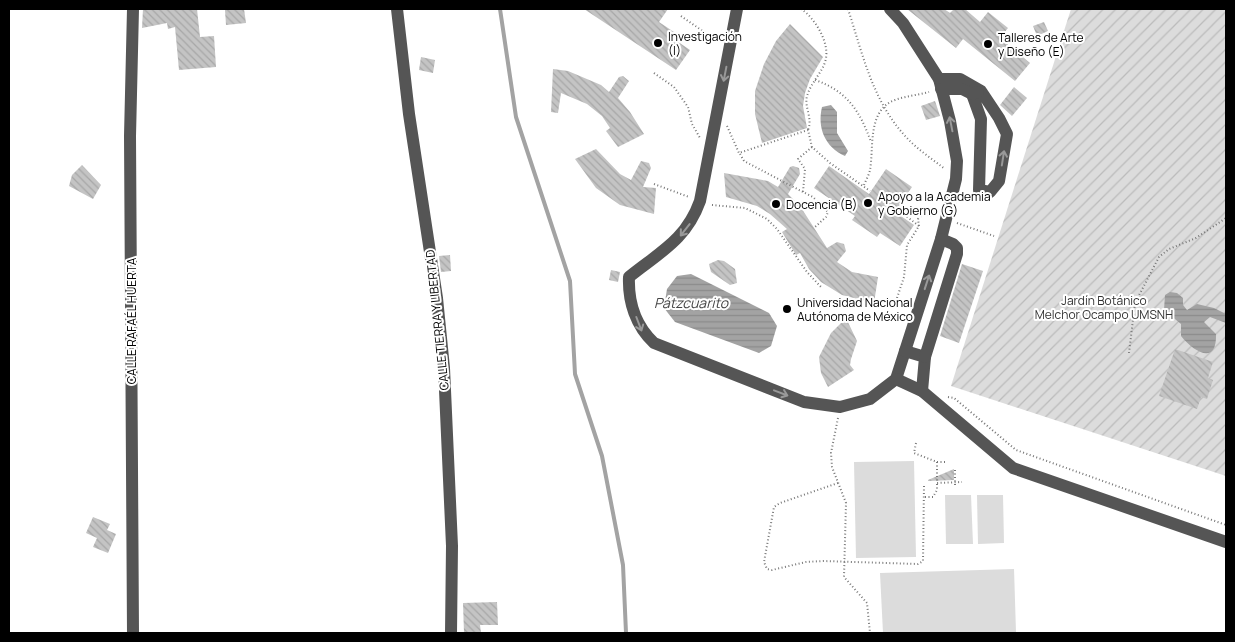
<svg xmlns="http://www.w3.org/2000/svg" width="1235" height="642" viewBox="0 0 1235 642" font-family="Manrope,sans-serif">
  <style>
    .park { fill: #dcdcdc }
    .garden { fill: url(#garden-furrows) }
    .water { fill: url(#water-rules) }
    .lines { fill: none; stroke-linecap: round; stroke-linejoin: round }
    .stream { stroke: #a3a3a3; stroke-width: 4 }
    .building { fill: url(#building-back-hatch) }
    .path { stroke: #777; stroke-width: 2; stroke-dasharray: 1 2.5; stroke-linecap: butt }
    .minor { stroke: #555; stroke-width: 12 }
    .oneway { stroke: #999 }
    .poi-dot { fill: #000; stroke: #fff; stroke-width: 2 }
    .labels { text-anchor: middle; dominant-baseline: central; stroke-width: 4; stroke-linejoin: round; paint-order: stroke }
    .poi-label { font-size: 12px; fill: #000; stroke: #fff; text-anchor: start }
    .park-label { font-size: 12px; fill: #333; stroke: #fff }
    .street-label { font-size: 12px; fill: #000; stroke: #fff }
    .water-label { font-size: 14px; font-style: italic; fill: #444; stroke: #fff }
  </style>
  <defs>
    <pattern id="garden-furrows" width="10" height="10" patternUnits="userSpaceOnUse" patternTransform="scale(1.25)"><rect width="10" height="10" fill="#dcdcdc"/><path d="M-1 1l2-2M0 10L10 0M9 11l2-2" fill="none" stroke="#bbb"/></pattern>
    <pattern id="water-rules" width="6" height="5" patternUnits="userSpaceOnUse" patternTransform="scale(1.25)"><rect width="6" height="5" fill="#a3a3a3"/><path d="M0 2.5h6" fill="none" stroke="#8b8b8b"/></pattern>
    <pattern id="building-back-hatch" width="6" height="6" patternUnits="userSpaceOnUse" patternTransform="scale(1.25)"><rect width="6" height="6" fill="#c4c4c4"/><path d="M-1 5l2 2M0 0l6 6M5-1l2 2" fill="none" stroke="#a7a7a7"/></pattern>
  </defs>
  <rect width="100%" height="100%" fill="#fff"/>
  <g class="park">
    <path d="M914,461L916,557L856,558L854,462Z"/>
    <path d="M945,495H971L973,544H946Z"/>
    <path d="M977,495H1003L1004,543L978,544Z"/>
    <path d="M1014,569L1016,633H883L880,573Z"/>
  </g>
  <path class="garden" d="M1071,9H1226V476L951,386Z"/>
  <g class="water">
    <path d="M831,105L837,112V133L848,151L845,156C825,147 817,128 822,107Z"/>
    <path d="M691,274L769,313L777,326L771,346L759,353L675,322L664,308L667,289L677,276Z"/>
    <path d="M1170,292L1177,293L1183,298V305L1187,310L1197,304L1214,308L1226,314V323L1210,317L1204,322L1216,334C1217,367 1193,351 1181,336V324L1164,310L1165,295Z"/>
  </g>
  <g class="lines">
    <path class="stream" d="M500,9L516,117L570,281L575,374L602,456L623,565L626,633"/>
  </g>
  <g class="building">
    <path d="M143,9H197L200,37L214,36L216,67L179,70L175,27L168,29L167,23L142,28Z"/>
    <path d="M244,9L246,23L226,25L225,10Z"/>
    <path d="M584,9H668L659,22L674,32L671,37L690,50L676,70Z"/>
    <path d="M907,9H944L950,13L954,9H965L980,22L988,12L1008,28L1000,38L1030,63L1015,81L963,39L956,48Z"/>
    <path d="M1044,22L1048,31L1037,36L1033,26Z"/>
    <path d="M790,24L823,57L810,79L805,93L803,106L807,128L762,143L755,114V91L764,64L776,41Z"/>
    <path d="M421,57L435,60L433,73L419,70Z"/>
    <path d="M553,69L568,71L601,85L609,92L619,77L623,76L629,81L618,98L630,112L644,134L618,147L606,131L610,128L602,116L587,104L561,93L558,113L551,112Z"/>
    <path d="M1014,87L1027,98L1012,116L1000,105Z"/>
    <path d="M935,101L940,116L926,120L921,106Z"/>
    <path d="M596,149L620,174L631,180L641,161L649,163L651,168L643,187L656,188L654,214L620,205L596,188L575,159Z"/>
    <path d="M82,165L101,185L93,199L69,186L72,175Z"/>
    <path d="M793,166L799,168L800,174L788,194L800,206L827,248L837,242L844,244L846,251L837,262L852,272L878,277L874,303L842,295L821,282L809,269L800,253L796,255L782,232L787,229L770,214L757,206L726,197L724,173L768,181L778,187L790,167Z"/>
    <path d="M829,166L869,194L886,169L912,187L895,212L914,225L900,246L880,233L877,237L852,220L855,216L814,188Z"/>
    <path d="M450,255L451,271L441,272L439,256Z"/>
    <path d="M718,260L724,261L735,269L737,283L730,285L711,272L709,264Z"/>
    <path d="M962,264L983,271L959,343L940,336Z"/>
    <path d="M611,270L620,272L618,282L609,280Z"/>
    <path d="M846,318L857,341L851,359L850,365L854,370L828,387L821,373L819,357L831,333Z"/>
    <path d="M1175,349L1213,362L1208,378L1213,380L1207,399L1201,397L1197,409L1159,396Z"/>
    <path d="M954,469V480L928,481V480Z"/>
    <path d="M93,517L110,524L107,530L116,534L108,553L93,547L97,538L86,533Z"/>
    <path d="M497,602L498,625H480L481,633H464L463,603Z"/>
  </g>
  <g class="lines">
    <g class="path">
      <path d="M801,9C814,17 829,41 826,58C824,71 811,82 807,96C804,107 813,118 808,130"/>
      <path d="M848,9C863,55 872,100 906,137C917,149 932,159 945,169"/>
      <path d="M681,16L717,41"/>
      <path d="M654,73L674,87L688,107L692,124L700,138"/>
      <path d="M815,80C847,91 860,111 871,142"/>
      <path d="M727,126L739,153L808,130L812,147L830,163L870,191"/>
      <path d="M812,147L798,159L805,169L803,192L813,197L828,212L826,217L815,227"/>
      <path d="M740,154L744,161L803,192"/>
      <path d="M654,184L689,197"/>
      <path d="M864,185C866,180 869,175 870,170C874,148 867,110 895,100C906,96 918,95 929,92"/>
      <path d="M712,205L745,208L767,219L777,229L807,272L821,287"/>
      <path d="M899,210L934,216"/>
      <path d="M957,223L994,236"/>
      <path d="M919,226L918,219L924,213"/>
      <path d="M897,298L904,277L907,245L919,226L897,209"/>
      <path d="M1129,353L1135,303L1159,257L1169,249L1196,238L1226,218"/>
      <path d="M948,397L954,398L1016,450L1226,525"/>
      <path d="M838,418L831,453L832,467L846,503L844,577L867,603L870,633"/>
      <path d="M916,443L914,453L937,462V483L962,482"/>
      <path d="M937,462H945V464"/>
      <path d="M955,470V487"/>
      <path d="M838,483L780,503L774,507L764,562L767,569L772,570L806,562L823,561L918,564L923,561L924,485"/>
      <path d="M925,497H933L937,490V483"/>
    </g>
    <g class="minor">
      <path d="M397,9L409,114L437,298L444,368L452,546L451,633"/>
      <path d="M737,9L700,201C686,240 660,252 629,277C628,302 636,326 654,343L804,402L840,407L870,399L896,379L941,239L956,179L957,161L950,121L939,79L903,23L890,9"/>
      <path d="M939,79H960L981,91L999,118L1007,134L999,181L990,192L979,190L981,119L972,94"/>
      <path d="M941,89H962L972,94L978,92"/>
      <path d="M905,351L925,357L922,391"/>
      <path d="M925,357L957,254V248L953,244L941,239"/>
      <path d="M896,379L922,391L1013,468L1226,542"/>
      <path d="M133,633L130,136L133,9"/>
    </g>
  </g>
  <defs><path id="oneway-shaft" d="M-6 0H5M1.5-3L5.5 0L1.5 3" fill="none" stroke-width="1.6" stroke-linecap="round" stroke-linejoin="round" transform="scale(1.25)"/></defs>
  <g class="oneway">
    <use href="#oneway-shaft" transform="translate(725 74) rotate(101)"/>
    <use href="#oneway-shaft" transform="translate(951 124) rotate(-101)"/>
    <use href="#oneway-shaft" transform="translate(1003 158) rotate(-81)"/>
    <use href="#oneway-shaft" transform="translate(685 230) rotate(128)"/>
    <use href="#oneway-shaft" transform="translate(927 282) rotate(-72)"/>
    <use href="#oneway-shaft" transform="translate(639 324) rotate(69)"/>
    <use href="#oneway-shaft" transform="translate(781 393) rotate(21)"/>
  </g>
  <g class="poi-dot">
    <circle cx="658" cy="43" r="5"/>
    <circle cx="988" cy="44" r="5"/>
    <circle cx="868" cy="203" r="5"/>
    <circle cx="776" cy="204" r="5"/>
    <circle cx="787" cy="309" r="5"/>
  </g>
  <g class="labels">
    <g class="poi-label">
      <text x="668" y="36">Investigación<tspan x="668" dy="14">(I)</tspan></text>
      <text x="998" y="37">Talleres de Arte<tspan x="998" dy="14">y Diseño (E)</tspan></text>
      <text x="878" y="196">Apoyo a la Academia<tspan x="878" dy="14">y Gobierno (G)</tspan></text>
      <text x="786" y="204">Docencia (B)</text>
      <text x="797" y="302">Universidad Nacional<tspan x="797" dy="14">Autónoma de México</tspan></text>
    </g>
    <g class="park-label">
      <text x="1104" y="300">Jardín Botánico<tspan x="1104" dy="14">Melchor Ocampo UMSNH</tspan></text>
    </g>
    <g class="street-label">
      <text transform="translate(437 320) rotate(-96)">CALLE TIERRA Y LIBERTAD</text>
      <text transform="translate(131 321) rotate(-90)">CALLE RAFAÉL HUERTA</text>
    </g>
    <g class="water-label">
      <text x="691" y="302">Pátzcuarito</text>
    </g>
  </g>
  <rect width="1235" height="642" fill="none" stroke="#000000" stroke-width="20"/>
</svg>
